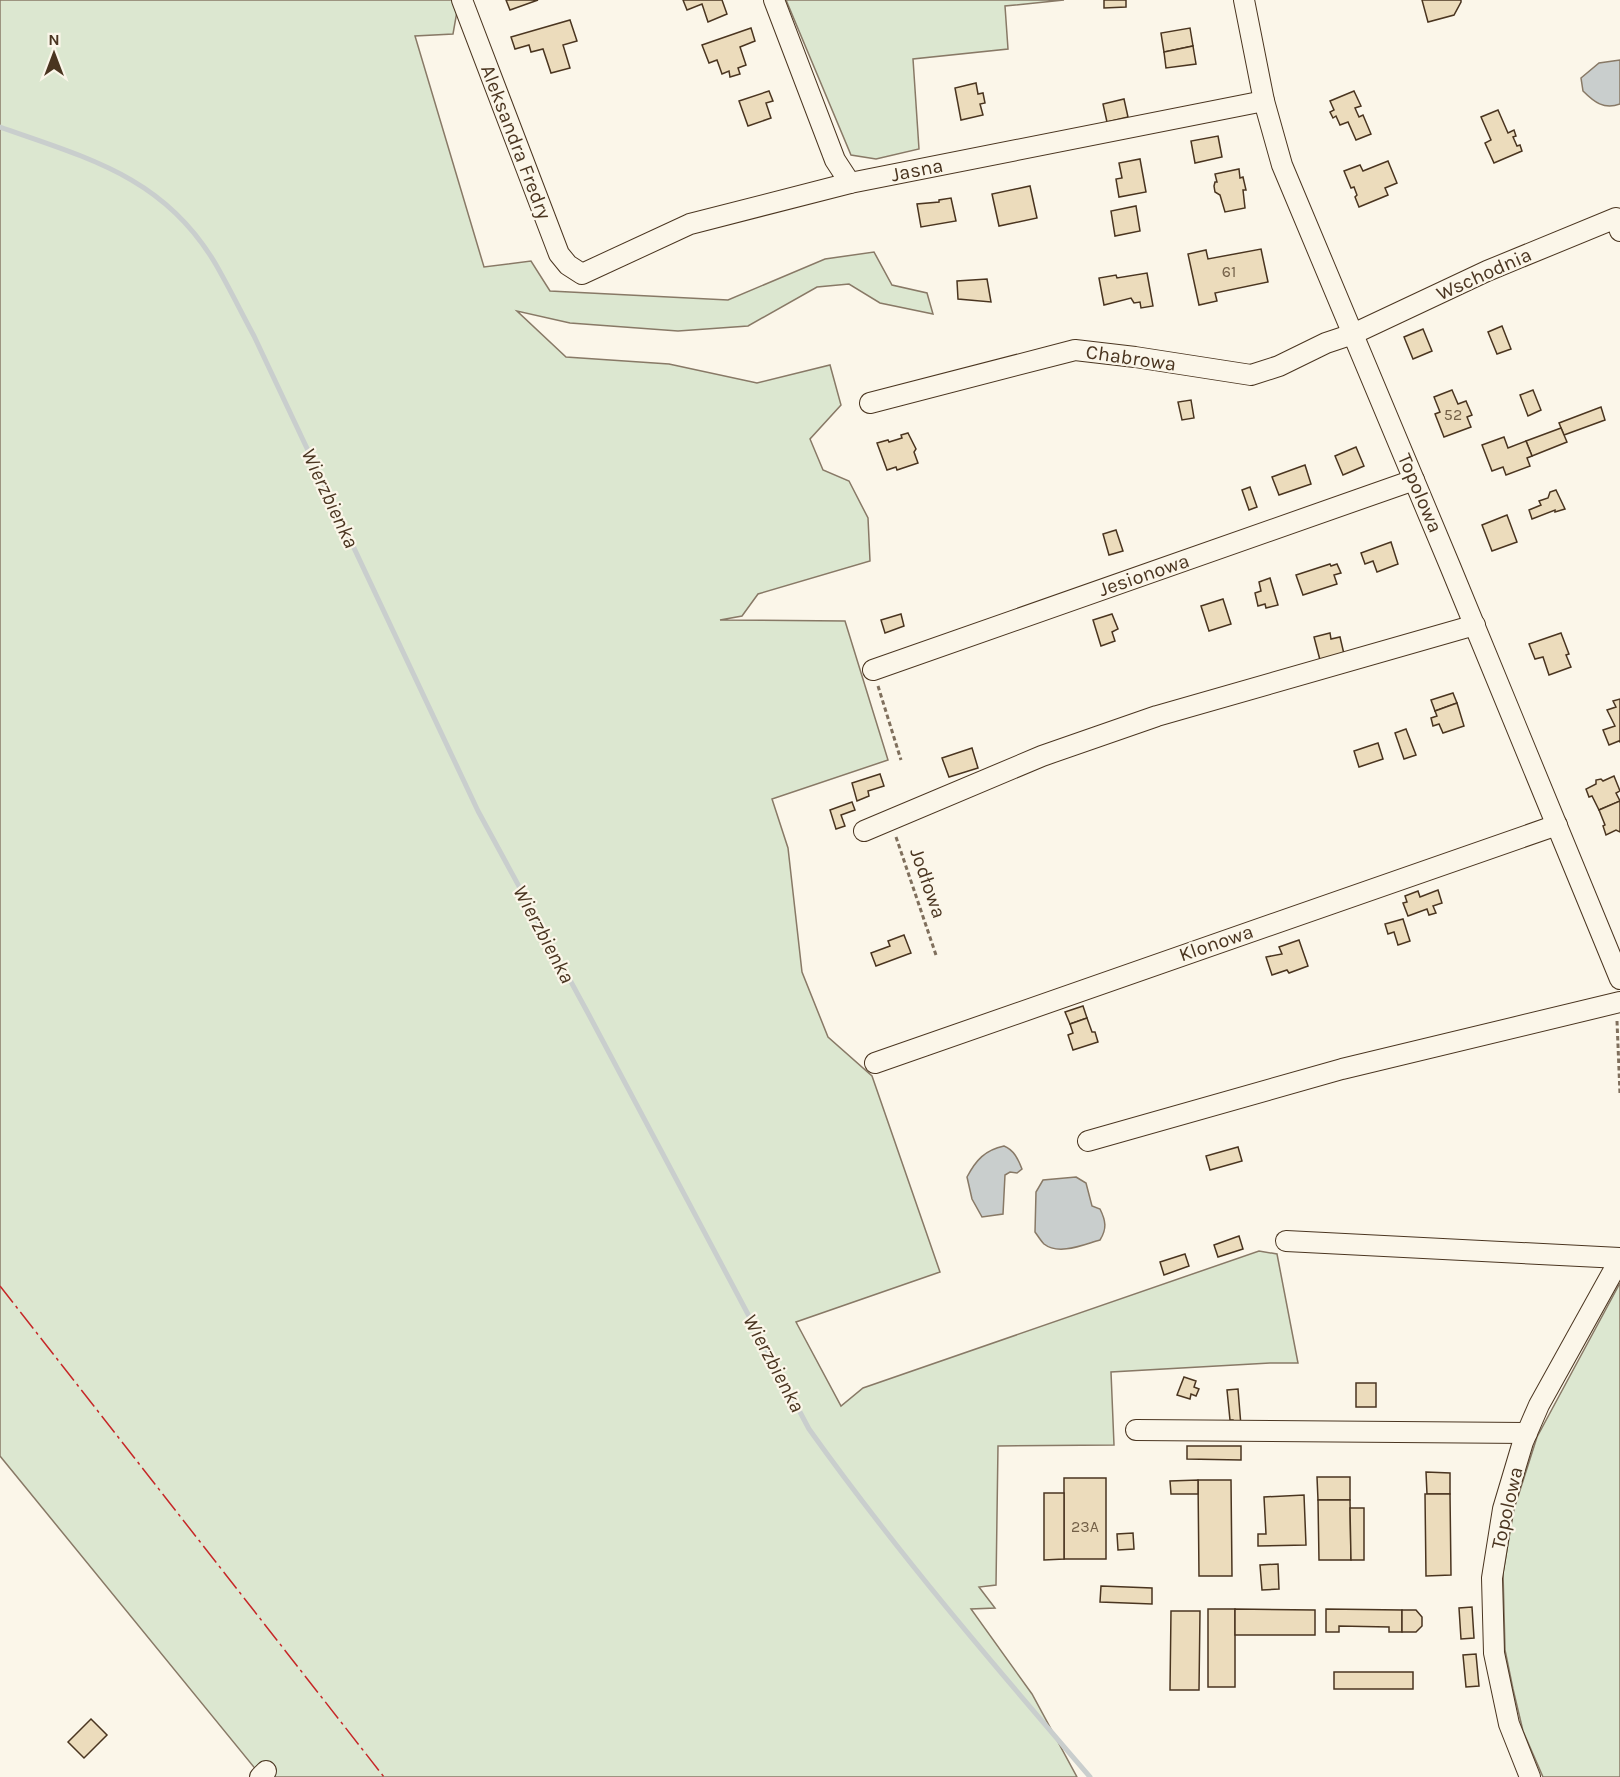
<svg xmlns="http://www.w3.org/2000/svg" width="1620" height="1777" viewBox="0 0 1620 1777" font-family="Karla,sans-serif">
  <style>
    .green { fill: #dce7d0; stroke: #887966; stroke-width: 1.5 }
    .water { fill: #c9cecd; stroke: #887966; stroke-width: 1.5 }
    .lines { fill: none; stroke-linecap: round; stroke-linejoin: round }
    .stream { stroke: #c9cecd; stroke-width: 5 }
    .building { fill: #ecdcbc; stroke: #4a3520; stroke-width: 1.5 }
    .minor-casing { stroke: #4a3520; stroke-width: 22 }
    .path { stroke: #7f6f5c; stroke-width: 3; stroke-dasharray: 4.5 3; stroke-linecap: butt }
    .minor { stroke: #fbf6e9; stroke-width: 20 }
    .power { stroke: #c62828; stroke-width: 1.5; stroke-dasharray: 21 4.5 3 4.5; stroke-linecap: butt }
    .labels { text-anchor: middle; dominant-baseline: central; stroke-width: 4.5; stroke-linejoin: round; paint-order: stroke }
    .number-label { font-size: 16px; fill: #725f47 }
    .street-label { font-size: 20px; fill: #4a3520; stroke: #fbf6e9 }
    .water-label { font-size: 21px; font-style: italic; fill: #4a3520; stroke: #fbf6e9 }
  </style>
  <rect width="100%" height="100%" fill="#fbf6e9"/>
  <g class="green">
    <path d="M0,0H459L453,34L415,36L484,267L531,261L550,291L728,300L825,259L874,252L892,285L927,293L933,314L880,303L849,284L817,287L748,326L678,331L570,323L517,311L566,357L669,364L757,383L830,365L841,405L810,439L823,470L849,481L868,518L870,561L758,594L742,616L720,620L845,621L888,760L772,799L788,848L802,972L828,1037L872,1076L940,1272L796,1322L841,1406L863,1388L1259,1251L1277,1254L1298,1363H1270L1111,1372L1114,1445L998,1446L996,1585L979,1587L995,1608L971,1609L1032,1694L1077,1777H262L0,1456Z"/>
    <path d="M786,0H1064L1005,6L1008,49L913,59L919,149L876,159L851,155Z"/>
    <path d="M1620,1283V1777H1543L1523,1731L1513,1689L1505,1650L1503,1573L1514,1509L1537,1437Z"/>
  </g>
  <g class="water">
    <path d="M1620,60V104C1604,110 1594,102 1583,91L1581,78L1599,63Z"/>
    <path d="M1004,1146C1014,1150 1018,1159 1022,1169L1017,1173L1010,1172L1005,1175L1003,1214L982,1217L972,1199L967,1177C976,1160 985,1150 1004,1146Z"/>
    <path d="M1076,1177L1086,1183L1092,1206L1100,1209C1106,1221 1107,1229 1100,1240C1085,1244 1059,1256 1044,1244C1041,1241 1038,1236 1035,1232L1036,1192L1043,1180Z"/>
  </g>
  <g class="lines">
    <path class="stream" d="M0,127C88,158 164,177 215,263C229,287 241,312 254,336L478,811L589,1015L809,1429C896,1551 993,1664 1090,1777"/>
  </g>
  <g class="building">
    <path d="M506,0H538L510,10Z"/>
    <path d="M683,0H722L727,14L708,22L702,4L687,10Z"/>
    <path d="M1104,0H1126V7L1104,8Z"/>
    <path d="M1422,0H1461V2L1454,15L1428,22Z"/>
    <path d="M570,20L577,41L563,45L570,68L551,73L543,49L531,52L529,45L515,49L511,37Z"/>
    <path d="M751,28L755,41L740,47L746,65L738,68L740,74L730,77L729,71L722,74L717,60L709,63L702,45Z"/>
    <path d="M1190,28L1193,46L1164,52L1161,33Z"/>
    <path d="M1193,46L1196,64L1166,68L1164,52Z"/>
    <path d="M976,83L978,94L983,93L985,103L980,104L983,115L961,120L955,88Z"/>
    <path d="M769,91L773,101L766,103L771,118L748,126L739,101Z"/>
    <path d="M1354,91L1361,106L1355,108L1359,117L1363,115L1371,134L1356,140L1348,122L1340,125L1336,116L1333,118L1330,112L1334,110L1330,101Z"/>
    <path d="M1124,99L1128,117L1107,122L1103,104Z"/>
    <path d="M1498,110L1508,133L1514,130L1516,136L1513,137L1517,146L1520,145L1522,151L1494,163L1485,143L1491,140L1481,117Z"/>
    <path d="M1218,136L1222,157L1195,163L1191,141Z"/>
    <path d="M1140,159L1146,192L1119,197L1116,179L1122,178L1119,163Z"/>
    <path d="M1388,161L1397,183L1385,188L1388,195L1359,207L1355,197L1357,195L1354,187L1351,188L1344,171L1360,165L1363,171Z"/>
    <path d="M1239,169L1240,178L1243,177L1246,190H1243L1245,208L1225,212L1220,195L1215,192L1214,186L1215,182H1217L1215,174Z"/>
    <path d="M1030,186L1037,218L999,226L992,194Z"/>
    <path d="M951,198L956,221L921,227L917,204L939,202V200Z"/>
    <path d="M1136,206L1140,231L1115,236L1111,211Z"/>
    <path d="M1261,249L1268,282L1215,293L1217,301L1199,305L1188,254L1206,250L1208,259Z"/>
    <path d="M1147,273L1153,306L1141,308L1140,302L1134,303L1131,298L1104,305L1099,278L1116,275L1117,278Z"/>
    <path d="M987,279L991,302L958,299L957,281Z"/>
    <path d="M1502,326L1511,349L1497,354L1488,332Z"/>
    <path d="M1423,329L1432,351L1413,359L1404,337Z"/>
    <path d="M1452,390L1458,404L1466,401L1472,415L1467,417L1471,427L1444,437L1435,414L1440,412L1434,397Z"/>
    <path d="M1533,390L1541,410L1528,416L1520,395Z"/>
    <path d="M1191,400L1194,418L1182,420L1178,402Z"/>
    <path d="M1601,407L1605,420L1564,435L1559,423Z"/>
    <path d="M1561,428L1567,442L1532,456L1526,441Z"/>
    <path d="M908,433L916,449L914,452L918,463L897,470L896,467L887,470L877,443L888,440L889,442L902,438L901,435Z"/>
    <path d="M1504,437L1508,448L1526,441L1532,456L1527,458L1530,466L1506,475L1503,467L1492,471L1482,445Z"/>
    <path d="M1356,447L1364,466L1343,475L1335,456Z"/>
    <path d="M1305,465L1311,484L1279,495L1272,477Z"/>
    <path d="M1250,487L1257,507L1249,510L1242,490Z"/>
    <path d="M1556,490L1565,509L1555,512V510L1532,519L1529,510L1541,505L1539,501L1548,498L1550,492Z"/>
    <path d="M1507,515L1517,542L1492,551L1482,525Z"/>
    <path d="M1116,530L1123,551L1109,555L1103,534Z"/>
    <path d="M1391,542L1398,564L1377,572L1373,561L1365,564L1361,553Z"/>
    <path d="M1330,564L1331,566L1337,564L1341,573L1334,575L1337,584L1303,595L1296,575Z"/>
    <path d="M1270,578L1278,605L1266,608L1265,604L1258,606L1255,593L1261,591L1259,582Z"/>
    <path d="M1223,599L1231,624L1209,631L1201,606Z"/>
    <path d="M901,614L904,626L885,633L881,620Z"/>
    <path d="M1112,614L1118,629L1112,632L1115,641L1101,646L1093,620Z"/>
    <path d="M1330,633L1331,639L1340,637L1344,654L1320,660L1314,637Z"/>
    <path d="M1561,633L1569,654L1566,655L1571,667L1549,675L1543,657L1535,659L1529,644Z"/>
    <path d="M1453,693L1457,703L1435,711L1431,700Z"/>
    <path d="M1620,699V742L1619,741L1609,745L1603,730L1615,726L1607,710L1616,707L1613,701Z"/>
    <path d="M1457,703L1464,726L1443,733L1439,724L1433,726L1431,718L1437,716L1435,711Z"/>
    <path d="M1406,729L1416,755L1404,759L1395,733Z"/>
    <path d="M1378,743L1383,759L1359,767L1354,751Z"/>
    <path d="M972,748L978,768L949,777L942,758Z"/>
    <path d="M880,774L884,786L868,791L869,796L857,801L852,783Z"/>
    <path d="M1614,776L1620,791L1616,793L1620,801L1599,810L1592,796L1589,797L1586,789L1596,784V780L1601,779L1603,781Z"/>
    <path d="M1620,801V832L1616,830L1606,835L1603,826L1605,825L1599,810Z"/>
    <path d="M852,802L855,810L841,815L845,826L836,829L830,810Z"/>
    <path d="M1438,890L1442,903L1433,906L1436,913L1429,915L1427,909L1408,916L1403,903L1407,902L1405,896L1418,891L1420,897Z"/>
    <path d="M1403,919L1410,941L1398,945L1394,932L1388,934L1385,924Z"/>
    <path d="M904,935L911,953L876,966L871,953L890,946L888,941Z"/>
    <path d="M1299,940L1308,966L1289,973L1287,970L1272,975L1266,957L1282,954L1279,947Z"/>
    <path d="M1083,1006L1087,1018L1070,1024L1065,1012Z"/>
    <path d="M1087,1018L1092,1032H1095L1098,1042L1073,1050L1068,1035L1073,1033L1070,1024Z"/>
    <path d="M1238,1147L1242,1161L1210,1170L1206,1156Z"/>
    <path d="M1239,1236L1243,1249L1218,1257L1214,1245Z"/>
    <path d="M1185,1254L1189,1266L1164,1275L1160,1262Z"/>
    <path d="M1184,1377L1196,1381L1194,1387L1199,1389L1196,1396L1191,1394L1190,1399L1177,1395Z"/>
    <rect x="1356" y="1383" width="20" height="24"/>
    <path d="M1238,1389L1241,1426H1234L1233,1420H1230L1227,1390Z"/>
    <path d="M1187,1446H1241V1460L1187,1459Z"/>
    <path d="M1426,1472L1450,1473V1494H1427Z"/>
    <path d="M1317,1477H1350V1500H1318Z"/>
    <rect x="1064" y="1478" width="42" height="81"/>
    <path d="M1198,1480H1231L1232,1576H1199Z"/>
    <path d="M1198,1480V1494H1171L1170,1481Z"/>
    <path d="M1044,1493H1064V1559L1044,1560Z"/>
    <path d="M1425,1494H1450L1451,1575L1426,1576Z"/>
    <path d="M1304,1495L1306,1545L1258,1546V1534H1266L1264,1497Z"/>
    <path d="M1318,1500H1350L1351,1560H1319Z"/>
    <path d="M1350,1508H1364V1560H1351Z"/>
    <path d="M1133,1533L1134,1549L1118,1550L1117,1534Z"/>
    <path d="M1278,1564L1279,1589L1262,1590L1260,1565Z"/>
    <path d="M1101,1586L1152,1588V1604L1100,1602Z"/>
    <path d="M1472,1607L1474,1638L1461,1639L1459,1608Z"/>
    <rect x="1208" y="1609" width="27" height="78"/>
    <path d="M1235,1609L1315,1610V1635H1235Z"/>
    <path d="M1326,1609L1402,1610V1632H1389V1627L1339,1626V1632H1326Z"/>
    <path d="M1402,1610H1416L1422,1617V1626L1416,1632H1402Z"/>
    <path d="M1171,1611H1200L1199,1690H1170Z"/>
    <path d="M1476,1654L1479,1686L1466,1687L1463,1655Z"/>
    <rect x="1334" y="1672" width="79" height="17"/>
    <path d="M91,1719L107,1735L84,1758L68,1742Z"/>
  </g>
  <g class="lines">
    <g class="minor-casing">
      <g id="minor">
        <path d="M462,0L559,254L568,265L582,274L690,224L850,183L1264,101"/>
        <path d="M774,0L835,160L850,183"/>
        <path d="M1244,0L1264,101L1282,165L1450,566L1620,979"/>
        <path d="M870,403L1075,350L1135,357L1251,375L1279,366L1326,343L1353,334L1487,271L1616,218L1620,231"/>
        <path d="M873,670L1414,480"/>
        <path d="M864,831L1042,756L1157,716L1475,625"/>
        <path d="M875,1063L1557,825"/>
        <path d="M1088,1141L1342,1069L1620,1002"/>
        <path d="M1286,1241L1620,1258"/>
        <path d="M1136,1430L1527,1433"/>
        <path d="M260,1777L266,1771"/>
        <path d="M1530,1777L1509,1724L1494,1653L1492,1578L1503,1509L1523,1442L1539,1405L1620,1259"/>
      </g>
    </g>
    <g class="path">
      <path d="M878,686L901,760"/>
      <path d="M896,837L936,955"/>
      <path d="M1617,1021L1620,1094"/>
    </g>
    <use href="#minor" class="minor"/>
    <path class="power" d="M0,1286L384,1777"/>
  </g>
  <g class="labels">
    <g class="number-label">
      <text x="1229" y="271">61</text>
      <text x="1453" y="414">52</text>
      <text x="1085" y="1526">23A</text>
    </g>
    <g class="street-label">
      <text transform="translate(516 142) rotate(69)">Aleksandra Fredry</text>
      <text transform="translate(917 170) rotate(-11)">Jasna</text>
      <text transform="translate(1484 274) rotate(-24)">Wschodnia</text>
      <text transform="translate(1131 358) rotate(8)">Chabrowa</text>
      <text transform="translate(1420 493) rotate(67)">Topolowa</text>
      <text transform="translate(1144 575) rotate(-19)">Jesionowa</text>
      <text transform="translate(928 883) rotate(71)">Jodłowa</text>
      <text transform="translate(1216 943) rotate(-19)">Klonowa</text>
      <text transform="translate(1507 1508) rotate(-77)">Topolowa</text>
    </g>
    <g class="water-label">
      <text transform="translate(330 498) rotate(65)">Wierzbienka</text>
      <text transform="translate(544 934) rotate(62)">Wierzbienka</text>
      <text transform="translate(774 1363) rotate(62)">Wierzbienka</text>
    </g>
  </g>
  <g transform="translate(54 54)" stroke="#fbf6e9" stroke-width="4.5" paint-order="stroke">
  <path d="M0-4.5L10 22L0 15L-10 22Z" fill="#4a3520"/>
  <text y="-9" font-size="16" font-weight="bold" text-anchor="middle" fill="#4a3520">N</text>
  </g>
</svg>
